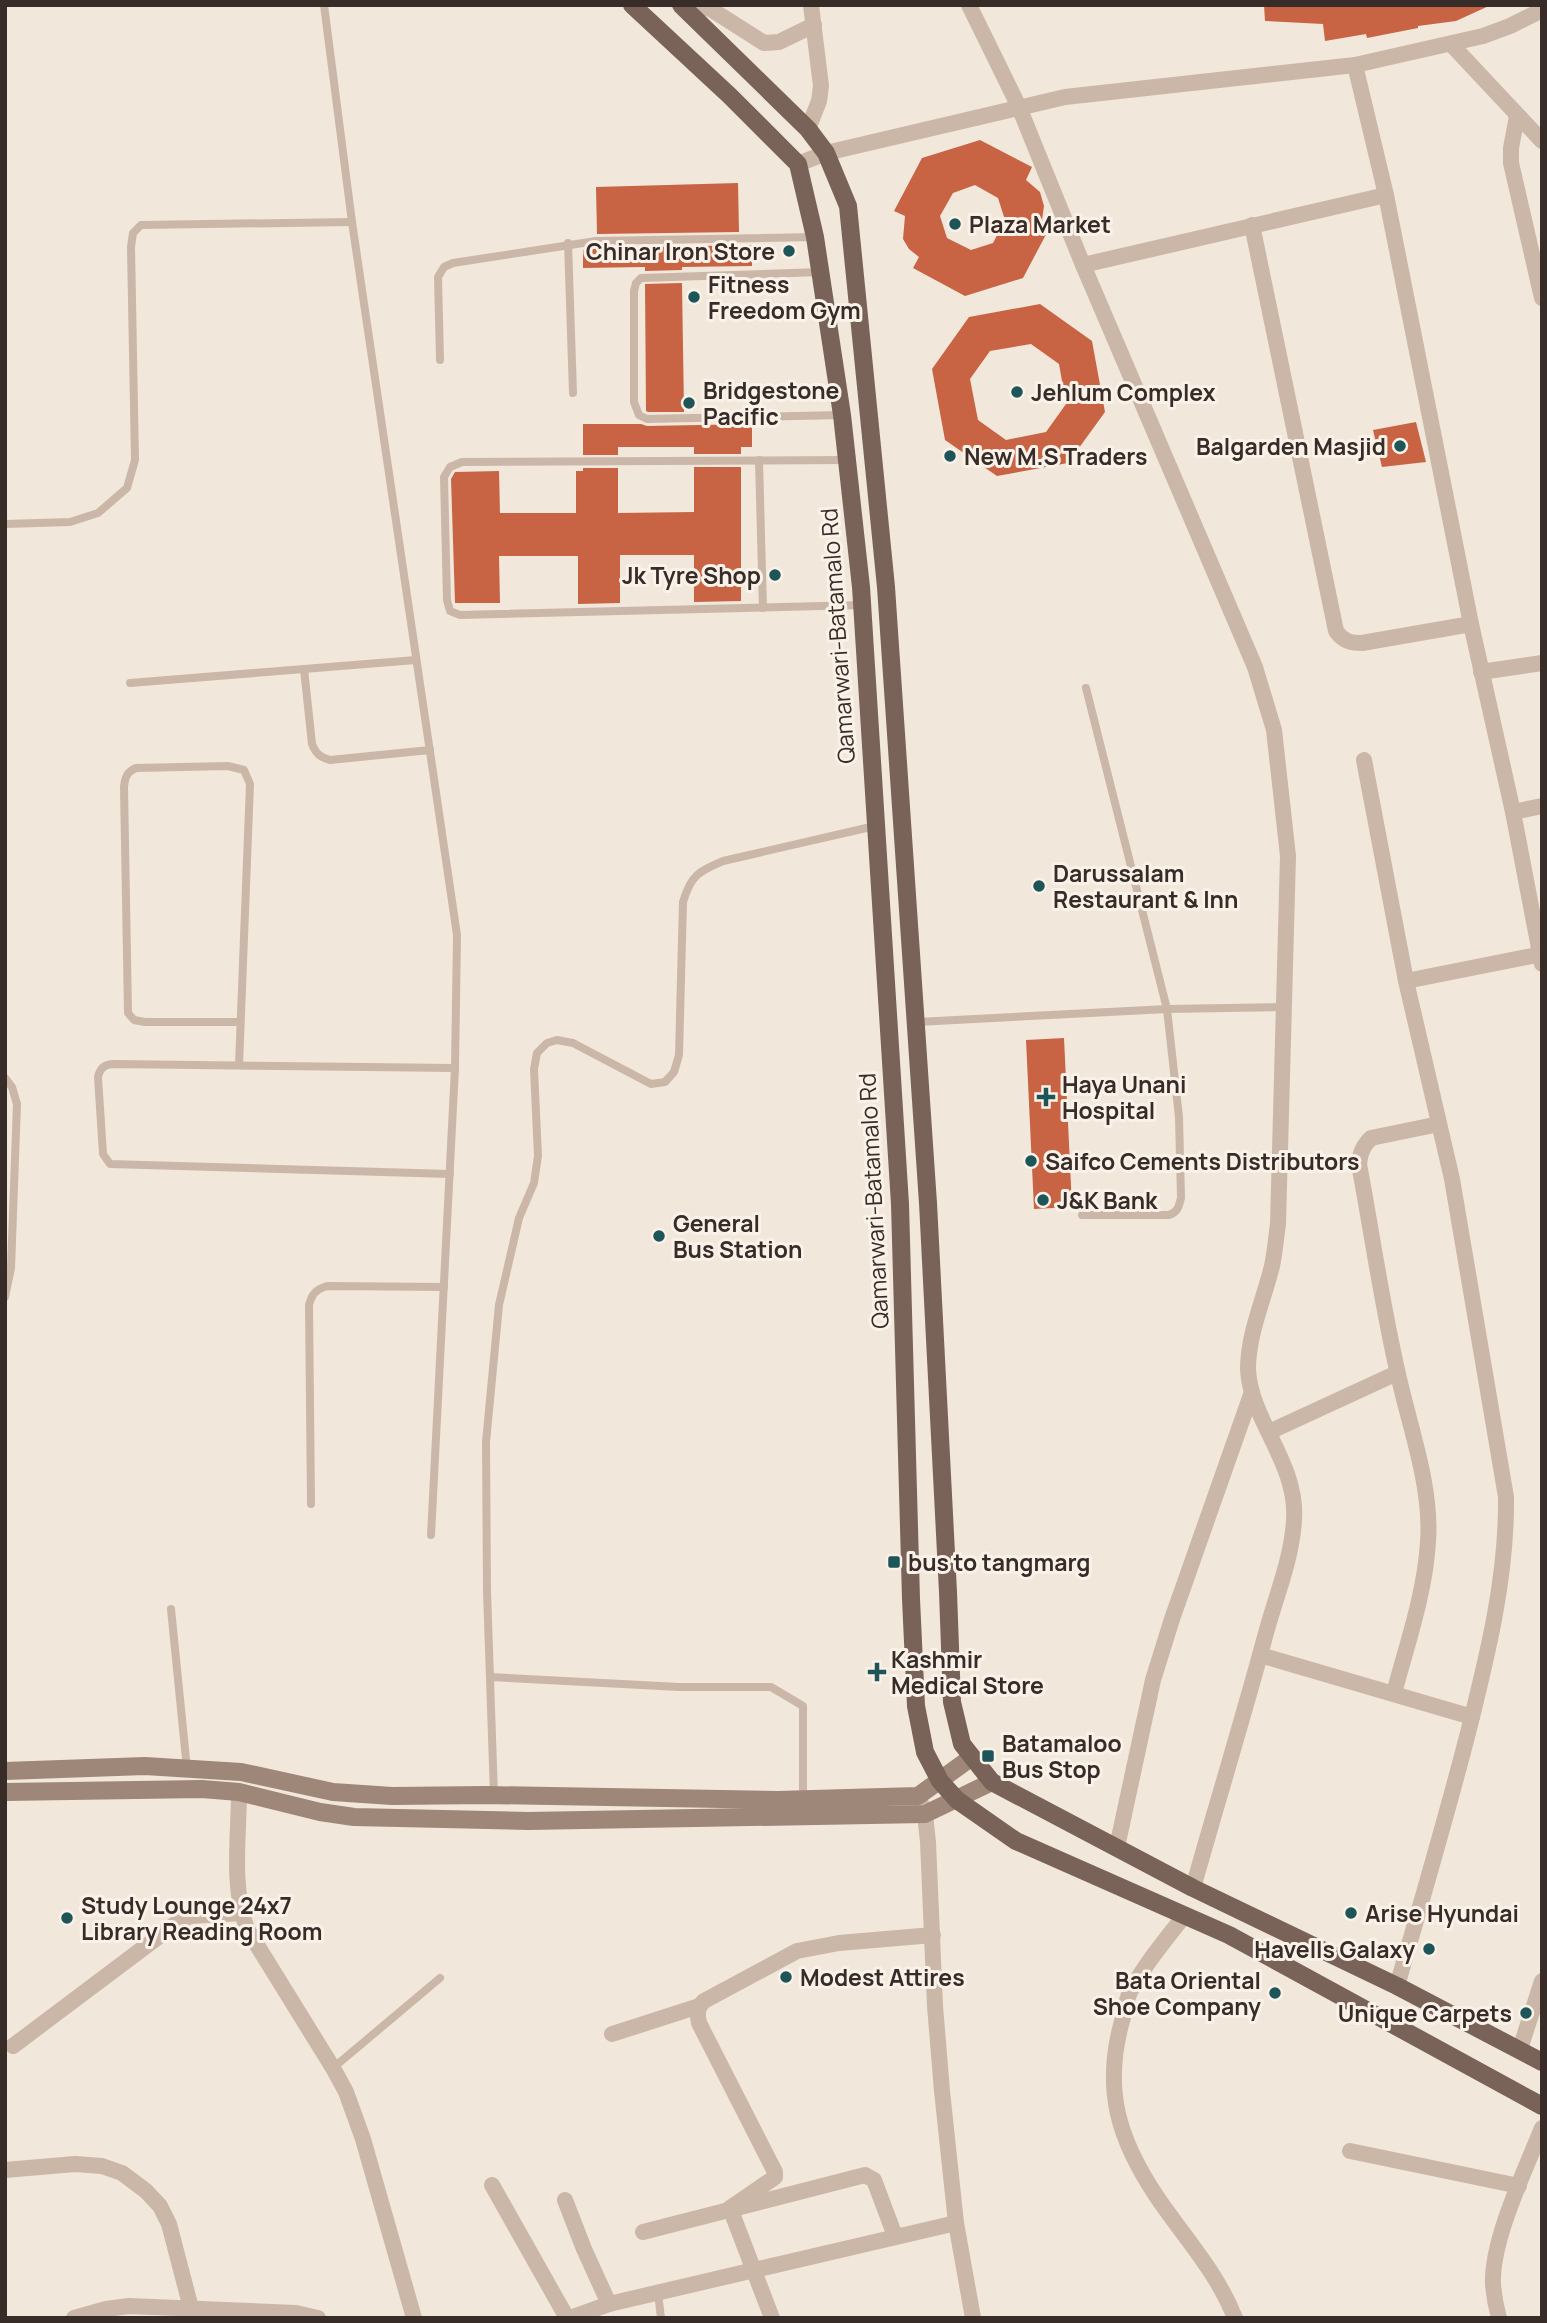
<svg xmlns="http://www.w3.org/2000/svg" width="1547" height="2323" viewBox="0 0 1547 2323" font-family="Manrope,sans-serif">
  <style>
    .building { fill: #c86444; fill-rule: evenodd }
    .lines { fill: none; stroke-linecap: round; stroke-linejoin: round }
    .lane { stroke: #cbb7a7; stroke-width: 8 }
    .street { stroke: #cbb7a7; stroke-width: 16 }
    .secondary { stroke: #9e8678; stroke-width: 18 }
    .primary { stroke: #796358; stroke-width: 18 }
    .poi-dot { fill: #1d5559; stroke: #faf2e8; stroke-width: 2.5 }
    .labels { text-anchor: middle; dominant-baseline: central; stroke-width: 6; stroke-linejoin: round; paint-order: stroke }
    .poi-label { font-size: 23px; font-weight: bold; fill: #372c28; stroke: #faf2e8; text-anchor: start }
    .street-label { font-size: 23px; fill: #372c28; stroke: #faf2e8 }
  </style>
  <rect width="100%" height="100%" fill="#f2e7db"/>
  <g class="building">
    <path d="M1264,5H1491L1456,21L1418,26V28L1367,38L1366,34L1325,41L1323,24L1265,21Z"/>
    <path d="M980,140L1032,167L1026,180L1040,192L1044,206L1042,220L1051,225L1023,278L965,296L913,268L919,257L909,249L903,239L905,216L894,211L922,158ZM975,185L998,198L1005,220L993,243L971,250L947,238L940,216L953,193Z"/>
    <path d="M738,183L739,232L597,234L596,187Z"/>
    <path d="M752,245V266L682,267V270L645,271V267L583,268V250L597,248Z"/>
    <path d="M682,283L684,412H648L646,411L645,284Z"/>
    <path d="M1040,304L1092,341L1105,412L1068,463L997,476L945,440L932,369L969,317ZM1031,344L1059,364L1066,404L1046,432L1006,440L978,420L970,379L990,351Z"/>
    <path d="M1416,422L1426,462L1382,467L1373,430Z"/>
    <path d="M583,424H641L647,426L752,424V447H741V454H694V447H618V455H583Z"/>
    <path d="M694,467H741V601L694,602V555H620V603L578,604V556H499L500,603H455L451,479L455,472L499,471L500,513H576V471H583V468H618V513L694,512Z"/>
    <path d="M1064,1038L1072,1207L1034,1209L1026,1040Z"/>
  </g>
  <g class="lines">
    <g class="lane">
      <path d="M324,5L352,222L457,935L455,1068L431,1535"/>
      <path d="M568,243L573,393"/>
      <path d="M821,272L641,278L636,283L634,291V402L639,415L647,419L842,415"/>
      <path d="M440,360L438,277L444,267L453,263L596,241L815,237"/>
      <path d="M759,460L763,608"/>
      <path d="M846,460L462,462L450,467L444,477L447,600L450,611L460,615L862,605"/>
      <path d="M5,524L70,522L98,513L127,488L135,460L131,247L133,233L141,225L352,222"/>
      <path d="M304,669L312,744C316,754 320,757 330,760L430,750"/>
      <path d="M130,683L416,660"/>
      <path d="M917,1022L1167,1009L1283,1007"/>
      <path d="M239,1065L250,784L244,770L228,766L136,768C127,772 125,777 124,787L128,1013L134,1020L145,1022H240"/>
      <path d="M5,1078L12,1087L17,1104L11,1268L5,1297"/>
      <path d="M450,1174L110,1164L103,1154L98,1077C100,1069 103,1065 112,1064L455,1068"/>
      <path d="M1082,1215H1169C1178,1212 1179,1206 1181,1198L1179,1117L1167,1009L1086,688"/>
      <path d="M311,1504L309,1305C312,1294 315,1290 327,1286L444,1287"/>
      <path d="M171,1609L187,1769"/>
      <path d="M490,1677L679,1687H771L803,1706V1799"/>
      <path d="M494,1795L487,1591L486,1442L499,1305L519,1218L534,1183L538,1156L534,1069L537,1053L547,1043L557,1040L573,1043L651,1084L665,1082L674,1072L679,1055L683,902C691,875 698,872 723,861L875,826"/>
      <path d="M333,2068L440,1978"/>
      <path d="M658,2293L661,2318"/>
    </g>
    <g class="street">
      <path d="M969,5L1019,107L1083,265L1255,667L1274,730L1288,856L1278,1224C1276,1238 1275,1252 1272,1266C1264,1299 1248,1334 1248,1369C1250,1420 1298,1463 1294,1520C1292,1558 1276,1596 1266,1633C1243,1718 1217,1803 1193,1888"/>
      <path d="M686,10L709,8L764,43L779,42L814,25"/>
      <path d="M1451,44L1542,141"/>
      <path d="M1355,65L1386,195L1471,624L1513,812L1542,964"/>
      <path d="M1517,116L1511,148V163L1542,298"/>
      <path d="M808,129L819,101L821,86L811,5"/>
      <path d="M798,164L826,153L1065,97L1355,65L1483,36L1510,26L1542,10"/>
      <path d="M1252,225L1336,631C1343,641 1350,643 1362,643L1471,624"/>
      <path d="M1083,265L1386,195"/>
      <path d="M1481,672L1542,663"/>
      <path d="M1364,760L1406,981L1452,1179L1506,1497C1507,1576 1488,1653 1469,1729C1447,1815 1422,1900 1397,1986"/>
      <path d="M1513,812L1542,806"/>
      <path d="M1406,981L1542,954"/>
      <path d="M1269,1432L1397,1373"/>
      <path d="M1260,1655L1472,1717"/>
      <path d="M1394,1693C1407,1644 1425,1593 1428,1542C1432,1486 1410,1429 1398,1374C1382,1305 1372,1234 1359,1164C1360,1153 1363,1146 1371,1138L1439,1124"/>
      <path d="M239,1792C239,1836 231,1886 247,1929L333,2068L346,2092L363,2139L414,2318"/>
      <path d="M918,1796L925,1814L928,1842L935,2006L942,2091L956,2223L973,2318"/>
      <path d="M1117,1847L1153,1680L1172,1619L1252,1392"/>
      <path d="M1184,1916C1165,1940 1146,1963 1131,1990C1126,1999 1125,2011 1122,2021C1103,2089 1118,2139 1157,2197C1184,2237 1217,2272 1235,2318"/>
      <path d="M612,2034L699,2006"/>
      <path d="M13,2046L178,1922L190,1916L242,1913"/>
      <path d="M1520,2049L1542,1981"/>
      <path d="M1350,2151L1519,2186"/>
      <path d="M5,2170L75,2164L102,2166L122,2173L146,2191L160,2206L169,2224L191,2308"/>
      <path d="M492,2185L567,2318"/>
      <path d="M565,2200L584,2249L609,2304"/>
      <path d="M643,2232L865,2175L874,2180L895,2236"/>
      <path d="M74,2318L106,2309L129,2306L296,2313L318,2318"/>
      <path d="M570,2318L609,2304L956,2223"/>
      <path d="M772,2318L730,2208L771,2180L775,2177V2172L699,2023C697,2013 697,2008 704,2001L797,1951L839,1943L933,1935"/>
      <path d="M1499,2318C1496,2307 1494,2296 1493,2285C1491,2240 1525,2171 1542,2128"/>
    </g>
    <g class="secondary">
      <path d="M5,1771L145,1766L241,1772L333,1792L392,1796L487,1795L778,1800L918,1796L972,1757"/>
      <path d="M5,1792L202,1789L239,1792L320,1812L354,1817L528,1821L925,1814L992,1782"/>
    </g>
    <g class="primary">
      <path d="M632,5L730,96L798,164L815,237L842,415L861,587L900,1204L911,1599L916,1706L925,1752L940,1781L957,1800L1016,1841L1229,1935L1542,2106"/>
      <path d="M681,5L808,129L826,153L848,206L886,587L928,1203L948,1592L952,1702L962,1744L992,1782L1193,1888L1397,1986L1542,2062"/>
    </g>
  </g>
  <g class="poi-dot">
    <circle cx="955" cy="224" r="7"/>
    <circle cx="789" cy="251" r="7"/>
    <circle cx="694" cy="297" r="7"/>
    <circle cx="1017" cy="392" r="7"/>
    <circle cx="689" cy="403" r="7"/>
    <circle cx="1400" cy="446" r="7"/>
    <circle cx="950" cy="456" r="7"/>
    <circle cx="775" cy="575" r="7"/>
    <circle cx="1039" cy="886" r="7"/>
    <path d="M1042.5 1086.5h7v7h7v7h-7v7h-7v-7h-7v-7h7z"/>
    <circle cx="1031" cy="1161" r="7"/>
    <circle cx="1043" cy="1200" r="7"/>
    <circle cx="659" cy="1236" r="7"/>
    <rect x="887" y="1555" width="14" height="14" rx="3.5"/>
    <path d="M873.5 1661.5h7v7h7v7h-7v7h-7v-7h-7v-7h7z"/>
    <rect x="981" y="1749" width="14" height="14" rx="3.5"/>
    <circle cx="1351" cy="1913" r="7"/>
    <circle cx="67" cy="1918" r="7"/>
    <circle cx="1429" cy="1949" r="7"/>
    <circle cx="786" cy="1977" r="7"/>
    <circle cx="1275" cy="1993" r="7"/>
    <circle cx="1526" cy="2013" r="7"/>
  </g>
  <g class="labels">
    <g class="poi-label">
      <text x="969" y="224">Plaza Market</text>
      <text x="775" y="251" text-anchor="end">Chinar Iron Store</text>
      <text x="708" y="284">Fitness<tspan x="708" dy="26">Freedom Gym</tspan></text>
      <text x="703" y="390">Bridgestone<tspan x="703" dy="26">Pacific</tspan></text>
      <text x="1031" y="392">Jehlum Complex</text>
      <text x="1386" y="446" text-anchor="end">Balgarden Masjid</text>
      <text x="964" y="456">New M.S Traders</text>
      <text x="761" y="575" text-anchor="end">Jk Tyre Shop</text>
      <text x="1053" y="873">Darussalam<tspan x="1053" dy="26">Restaurant &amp; Inn</tspan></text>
      <text x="1062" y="1084">Haya Unani<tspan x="1062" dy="26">Hospital</tspan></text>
      <text x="1045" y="1161">Saifco Cements Distributors</text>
      <text x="1057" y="1200">J&amp;K Bank</text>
      <text x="673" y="1223">General<tspan x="673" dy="26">Bus Station</tspan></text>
      <text x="908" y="1562">bus to tangmarg</text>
      <text x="891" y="1659">Kashmir<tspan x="891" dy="26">Medical Store</tspan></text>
      <text x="1002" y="1743">Batamaloo<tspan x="1002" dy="26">Bus Stop</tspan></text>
      <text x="81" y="1905">Study Lounge 24x7<tspan x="81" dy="26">Library Reading Room</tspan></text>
      <text x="1365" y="1913">Arise Hyundai</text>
      <text x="1415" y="1949" text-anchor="end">Havells Galaxy</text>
      <text x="800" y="1977">Modest Attires</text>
      <text x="1261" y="1980" text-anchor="end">Bata Oriental<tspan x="1261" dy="26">Shoe Company</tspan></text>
      <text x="1512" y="2013" text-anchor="end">Unique Carpets</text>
    </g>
    <g class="street-label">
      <text transform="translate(837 636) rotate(-94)">Qamarwari-Batamalo Rd</text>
      <text transform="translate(873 1201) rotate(-93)">Qamarwari-Batamalo Rd</text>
    </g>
  </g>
  <rect width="1547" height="2323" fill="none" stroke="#372c28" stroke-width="14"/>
</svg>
